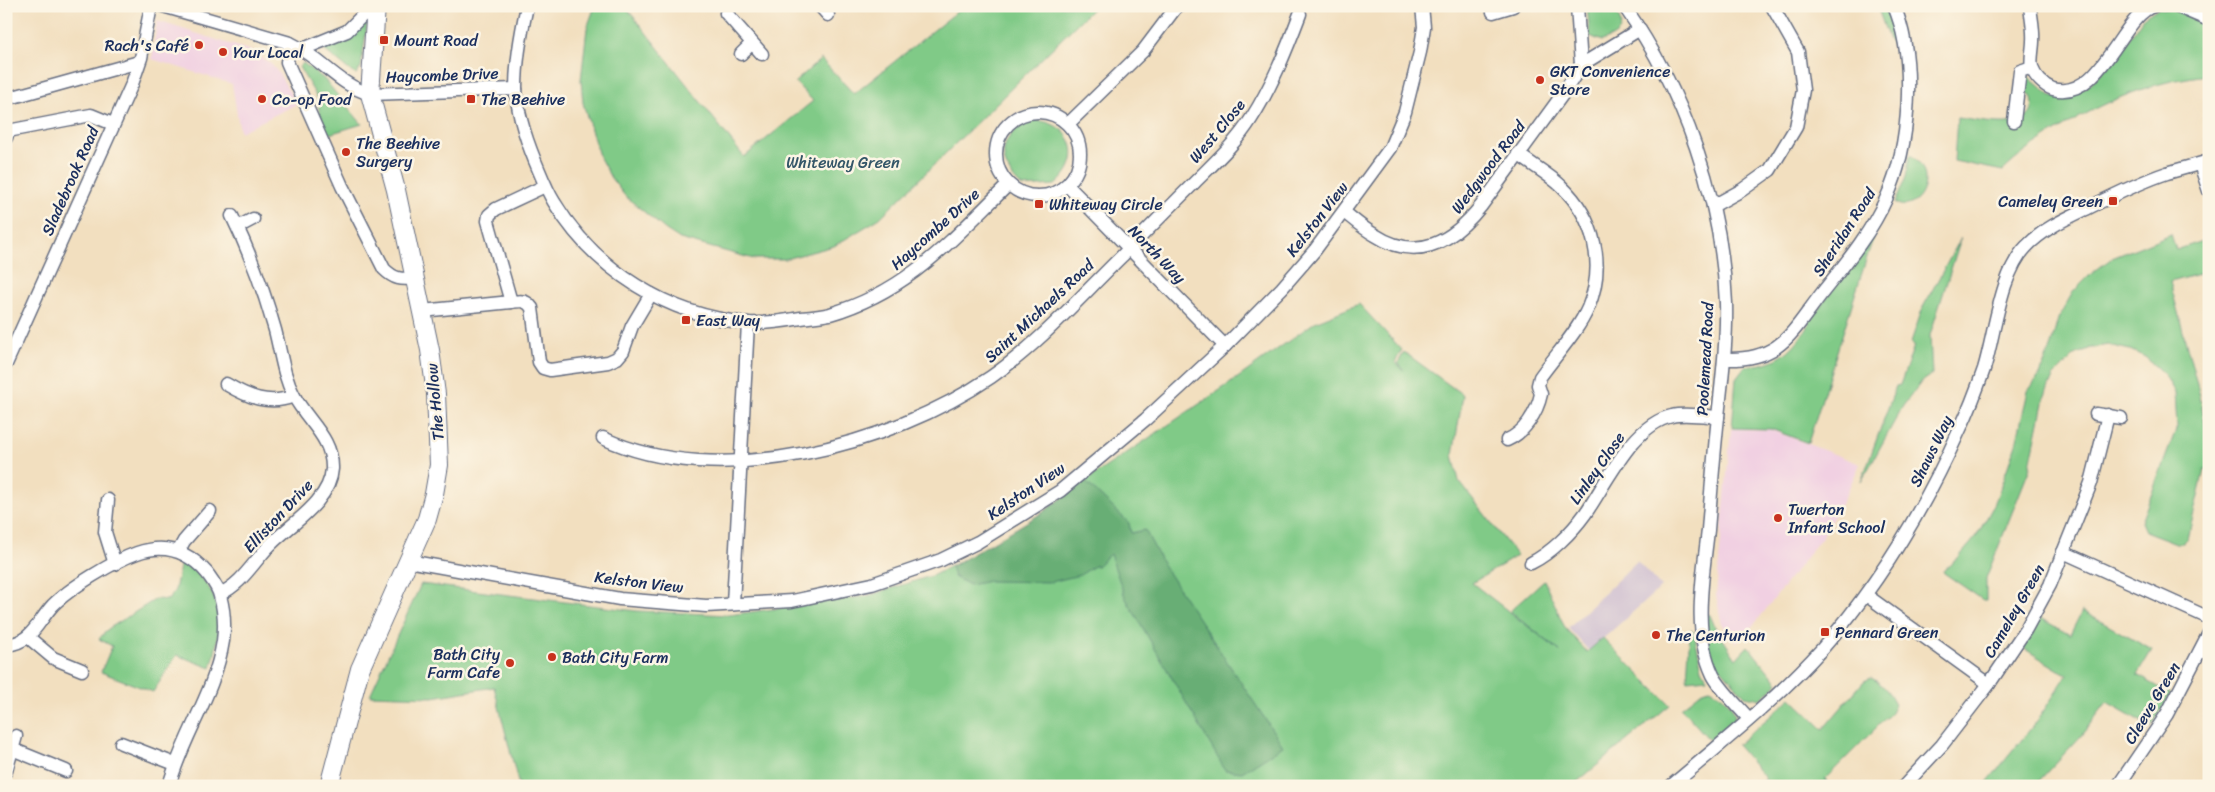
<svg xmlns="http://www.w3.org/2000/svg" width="2215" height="792" viewBox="0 0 2215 792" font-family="Sriracha,sans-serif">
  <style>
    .built { fill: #f1d0e2 }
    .industrial { fill: #cebed0 }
    .green { fill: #80ca87; stroke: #4e7c72 }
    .forest { fill: #68ae74; stroke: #426e69 }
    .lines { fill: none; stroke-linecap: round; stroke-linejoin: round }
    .street-casing { stroke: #666d80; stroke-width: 15 }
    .secondary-casing { stroke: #666d80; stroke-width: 20 }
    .street { stroke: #fff; stroke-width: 12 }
    .secondary { stroke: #fff; stroke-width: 18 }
    .poi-dot { fill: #c8321e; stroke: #fcf5e5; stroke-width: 2 }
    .labels { text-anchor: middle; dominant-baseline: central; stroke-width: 5; stroke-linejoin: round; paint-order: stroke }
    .poi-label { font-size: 16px; fill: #1b2f5e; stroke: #fcf5e5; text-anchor: start }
    .street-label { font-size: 16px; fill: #1b2f5e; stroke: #fcf5e5 }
    .park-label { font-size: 16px; fill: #345668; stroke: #fcf5e5 }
  </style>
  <rect width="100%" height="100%" fill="#fcf5e5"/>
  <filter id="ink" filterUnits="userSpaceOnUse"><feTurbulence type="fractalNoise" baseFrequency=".02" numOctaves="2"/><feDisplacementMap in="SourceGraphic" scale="10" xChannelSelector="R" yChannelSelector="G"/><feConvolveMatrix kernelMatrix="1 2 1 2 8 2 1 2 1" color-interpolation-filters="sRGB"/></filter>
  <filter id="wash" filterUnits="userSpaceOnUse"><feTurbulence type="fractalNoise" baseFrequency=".0096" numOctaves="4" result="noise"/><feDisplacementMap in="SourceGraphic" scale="20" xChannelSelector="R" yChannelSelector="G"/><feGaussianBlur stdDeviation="1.12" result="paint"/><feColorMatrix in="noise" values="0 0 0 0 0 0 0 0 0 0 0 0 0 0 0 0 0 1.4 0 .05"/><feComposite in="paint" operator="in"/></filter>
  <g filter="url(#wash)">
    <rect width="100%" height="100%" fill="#f2dfbf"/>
    <g class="built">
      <path d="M157,21L252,51L271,64L278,72L297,104L240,132L232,84L152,59Z"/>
      <path d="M1731,429L1771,430L1860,464L1844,499L1821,538L1757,621L1736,643L1727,633L1721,621L1716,595Z"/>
    </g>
    <path class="industrial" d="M1637,561L1661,587L1589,651L1568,628Z"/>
    <g class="green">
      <path d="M595,6H625L744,157L813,101L795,82L821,59L854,94L964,6H1095L880,218L834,246L785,259H754L680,239L666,230L625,196L611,178L599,156L583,103L581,80L587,28Z"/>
      <path d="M1587,6H1612C1625,25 1625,33 1602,41L1590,36Z"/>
      <path d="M1877,6H1890L1900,55L1889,40Z"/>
      <path d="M2158,8L2180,10L2209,29V75C2151,81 2104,101 2055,132C2036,144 2019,155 2003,171L1954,161L1957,118C1977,120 2024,132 2032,110C2033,106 2033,102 2032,98C2026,87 2017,90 2027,76L2052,97H2065L2086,87L2116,58L2143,18Z"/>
      <path d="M365,23L367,25L361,67L356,74L353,73L324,50L325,46L351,35Z"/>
      <path d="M303,63L324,79L362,124L326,135L320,119L318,99L299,67Z"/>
      <path d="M1030,120C1072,120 1088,158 1055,185L1022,187C996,162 997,138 1030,120Z"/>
      <path d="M1910,155C1940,172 1920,216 1895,203L1906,177Z"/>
      <path d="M2171,234L2176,250L2209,239V271L2170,282L2200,396L2207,436H2209V470H2204L2188,538L2183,543H2176L2145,531L2141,522L2177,427L2175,393L2165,375L2145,357L2130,350L2108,345L2091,348L2075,355L2053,377L2044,398L2029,470L1986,578V600H1983L1944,573L1943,571L1959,557L1976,537L1994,505L2016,444L2028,391L2040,375L2051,345L2058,319L2073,292L2091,274L2112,258Z"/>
      <path d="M1872,237L1873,238L1808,443L1771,429L1732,428L1736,378L1745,366C1769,365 1785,358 1800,338C1805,332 1809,328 1809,321Z"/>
      <path d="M1961,238L1930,335L1932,374L1922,381L1903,406L1861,482L1896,386L1900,385L1914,346L1911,342L1923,307Z"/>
      <path d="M1359,304L1402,350L1395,362L1404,370L1398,363L1404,352L1463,395L1453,455L1459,481L1517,556L1472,583L1561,652L1510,611L1544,580L1565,628L1587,652L1603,638L1670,705L1572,786H519L494,687L433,697L370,695L421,584L637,611L729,615L867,596L934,575L986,547L1042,513L1085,481L1232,382L1315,322Z"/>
      <path d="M181,562C224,587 224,624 211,668L177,655L153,692L101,672L112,646L99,639L108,629L156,599L168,600L175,590Z"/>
      <path d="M2082,611L2152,650L2137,675L2171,694L2151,727L2107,702L2080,737L2034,786H1984L2037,721L2067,675L2020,646L2040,618L2070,635Z"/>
      <path d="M1706,614L1710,615L1715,627L1736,659L1748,646L1778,683L1761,699L1745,696L1714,661L1708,648Z"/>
      <path d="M1690,630L1694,632L1702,669L1707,678L1687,680Z"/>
      <path d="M1871,678C1882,683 1890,693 1895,704L1891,713L1825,779L1831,786H1758L1766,779L1737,745L1791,698L1823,729L1864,681Z"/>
      <path d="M1710,689C1721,693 1741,710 1733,725C1729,732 1719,738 1713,744L1681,708L1702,691Z"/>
    </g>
    <path class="forest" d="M1085,481L1129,523L1131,533L1145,530L1165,568L1283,746L1242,772L1225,770L1125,597L1110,554L1096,567V565L1080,575L1051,582L989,581L970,585L954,577L951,567L1042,513Z"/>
  </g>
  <g filter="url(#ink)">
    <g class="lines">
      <g class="street-casing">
        <g id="street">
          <path d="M163,6L290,43C319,56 338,85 370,94L516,89"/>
          <path d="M527,6C521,33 516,61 516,88C517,113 526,139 535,161C541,175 546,189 554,202C595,270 668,316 748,323C766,324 784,321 801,318C811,317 821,316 830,314C909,291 952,239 1008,185"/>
          <path d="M729,6L726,13L762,54"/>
          <path d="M820,6L828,15"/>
          <path d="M1492,6L1493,12L1513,6"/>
          <path d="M1577,6L1581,65"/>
          <path d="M1624,6C1684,91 1722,199 1726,303C1727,341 1722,379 1718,417C1714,454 1711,492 1708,530C1703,577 1692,631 1713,675C1720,689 1739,707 1749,719"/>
          <path d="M2030,6C2031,18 2034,29 2033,41C2033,49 2030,60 2032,68C2035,77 2044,86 2053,89C2101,102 2122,14 2154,6"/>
          <path d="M2176,6L2209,20"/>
          <path d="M290,43L287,62L342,186L384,269C394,279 401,280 415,278"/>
          <path d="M303,49L347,31L372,6"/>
          <path d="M741,54L752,43"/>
          <path d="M6,99L139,62"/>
          <circle cx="1038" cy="154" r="42"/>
          <path d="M2014,121L2020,71L2032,67"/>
          <path d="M1068,124L1143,51L1177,6"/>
          <path d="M6,138L8,132L13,130L91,115L113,124"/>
          <path d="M2200,164L2209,191"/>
          <path d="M1067,185L1225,346"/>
          <path d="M545,186L496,209L489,215L488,221L511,302C520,301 526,299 532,308L539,362L543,368L550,370L608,362L617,358L623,351L632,326L651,294"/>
          <path d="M1713,206L1742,190L1770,170L1796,127L1803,90L1798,52L1772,6"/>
          <path d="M1344,212C1354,220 1364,229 1375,235C1418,263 1453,241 1481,206L1565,91L1581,65L1640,29"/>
          <path d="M238,227L253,219"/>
          <path d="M422,311L511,302"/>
          <path d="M1725,359C1781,361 1791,333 1822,293C1845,264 1871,233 1886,199C1910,147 1917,60 1894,6"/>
          <path d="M6,364L132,84L141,58L151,6"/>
          <path d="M226,384C248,397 269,406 294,396"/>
          <path d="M2096,414L2121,418"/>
          <path d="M603,438C718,492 890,446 991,377C1039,344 1080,297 1122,256C1146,231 1170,207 1195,182C1214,163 1236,143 1251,119C1272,86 1286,51 1300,14"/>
          <path d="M1507,440C1524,433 1537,413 1541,394L1538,385L1540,377C1555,356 1578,331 1588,308C1606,265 1595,218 1561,186C1549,174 1532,165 1518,154"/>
          <path d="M108,500L105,532L115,564"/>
          <path d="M179,550L184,541L210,511"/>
          <path d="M2063,552L2209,618"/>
          <path d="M408,561L620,599L706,606L792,601L872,584L941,560L978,542L1060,491L1146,419L1225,346L1282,288L1315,250L1390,148L1405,112L1420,52L1424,27L1422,6"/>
          <path d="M1531,563C1551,553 1572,532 1585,514C1606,484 1633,424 1672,416C1684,413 1706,416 1718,417"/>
          <path d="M220,594C243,583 253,562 271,544C292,523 330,501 332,469C333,438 307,421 294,396C283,375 281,353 275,330C264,291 250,253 232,216"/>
          <path d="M1866,595L1989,684"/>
          <path d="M733,604L748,323"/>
          <path d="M28,637L53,658L82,670"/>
          <path d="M6,645C32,643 38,621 53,605C70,588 114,561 137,553C165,543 188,551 207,573C212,580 218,587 220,596C224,610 225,626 223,641C215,693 183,735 169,786"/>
          <path d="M121,743L175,764"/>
          <path d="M12,749L66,771"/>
          <path d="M6,771L16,736"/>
          <path d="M1671,786C1723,742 1777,699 1822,649C1880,583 1924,509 1960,429C1969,410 1977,389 1984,369C1995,333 2000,274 2026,247C2043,229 2065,219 2088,208C2114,195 2140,182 2167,173C2181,169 2195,165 2209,161"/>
          <path d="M1904,786L1942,745L1989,684L2026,629L2050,585L2091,483L2108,415"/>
          <path d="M2118,786L2167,714L2209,633"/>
        </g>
      </g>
      <g class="secondary-casing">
        <path id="secondary" d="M329,786L360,669L427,519L434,494L439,465L436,394L430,350L396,190L370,94L376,6"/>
      </g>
      <use href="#street" class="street"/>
      <use href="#secondary" class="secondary"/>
    </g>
  </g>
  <g class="poi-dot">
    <rect x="379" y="35" width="10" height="10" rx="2.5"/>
    <circle cx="199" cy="45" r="5"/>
    <circle cx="223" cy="52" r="5"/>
    <circle cx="1540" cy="80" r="5"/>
    <circle cx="262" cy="99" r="5"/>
    <rect x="466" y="94" width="10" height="10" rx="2.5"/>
    <circle cx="346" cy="152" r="5"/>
    <rect x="2108" y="196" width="10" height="10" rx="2.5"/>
    <rect x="1034" y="199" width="10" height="10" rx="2.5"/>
    <rect x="681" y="315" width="10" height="10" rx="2.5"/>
    <circle cx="1778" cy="518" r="5"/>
    <rect x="1820" y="627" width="10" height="10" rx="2.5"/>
    <circle cx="1656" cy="635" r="5"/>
    <circle cx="552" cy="657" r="5"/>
    <circle cx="510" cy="663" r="5"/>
  </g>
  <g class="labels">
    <g class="poi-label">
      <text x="394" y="40">Mount Road</text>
      <text x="189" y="45" text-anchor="end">Rach's Café</text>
      <text x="233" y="52">Your Local</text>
      <text x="1550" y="71">GKT Convenience<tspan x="1550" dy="18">Store</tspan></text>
      <text x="272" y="99">Co-op Food</text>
      <text x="481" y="99">The Beehive</text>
      <text x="356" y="143">The Beehive<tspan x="356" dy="18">Surgery</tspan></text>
      <text x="2103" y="201" text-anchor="end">Cameley Green</text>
      <text x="1049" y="204">Whiteway Circle</text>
      <text x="696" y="320">East Way</text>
      <text x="1788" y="509">Twerton<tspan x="1788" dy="18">Infant School</tspan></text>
      <text x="1835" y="632">Pennard Green</text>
      <text x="1666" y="635">The Centurion</text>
      <text x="500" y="654" text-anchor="end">Bath City<tspan x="500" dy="18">Farm Cafe</tspan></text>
      <text x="562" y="657">Bath City Farm</text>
    </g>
    <g class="street-label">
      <text transform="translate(442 75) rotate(-2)">Haycombe Drive</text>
      <text transform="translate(1217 131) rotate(-50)">West Close</text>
      <text transform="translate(1488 167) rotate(-53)">Wedgwood Road</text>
      <text transform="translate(70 181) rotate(-66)">Sladebrook Road</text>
      <text transform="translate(1317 219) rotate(-52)">Kelston View</text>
      <text transform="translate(935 229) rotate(-42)">Haycombe Drive</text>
      <text transform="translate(1844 232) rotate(-57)">Sheridan Road</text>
      <text transform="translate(1157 254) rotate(46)">North Way</text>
      <text transform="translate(1039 311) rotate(-43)">Saint Michaels Road</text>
      <text transform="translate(1705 359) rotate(-87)">Poolemead Road</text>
      <text transform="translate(435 402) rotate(-95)">The Hollow</text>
      <text transform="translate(1931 451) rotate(-64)">Shaws Way</text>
      <text transform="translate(1597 468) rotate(-55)">Linley Close</text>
      <text transform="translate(1026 491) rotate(-34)">Kelston View</text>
      <text transform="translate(278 516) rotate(-47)">Elliston Drive</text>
      <text transform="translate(639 582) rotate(7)">Kelston View</text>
      <text transform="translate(2014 611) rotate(-60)">Cameley Green</text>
      <text transform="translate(2152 703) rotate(-59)">Cleeve Green</text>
    </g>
    <g class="park-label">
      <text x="843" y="162">Whiteway Green</text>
    </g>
  </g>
  <rect width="2215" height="792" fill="none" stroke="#fcf5e5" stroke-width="25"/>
</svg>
